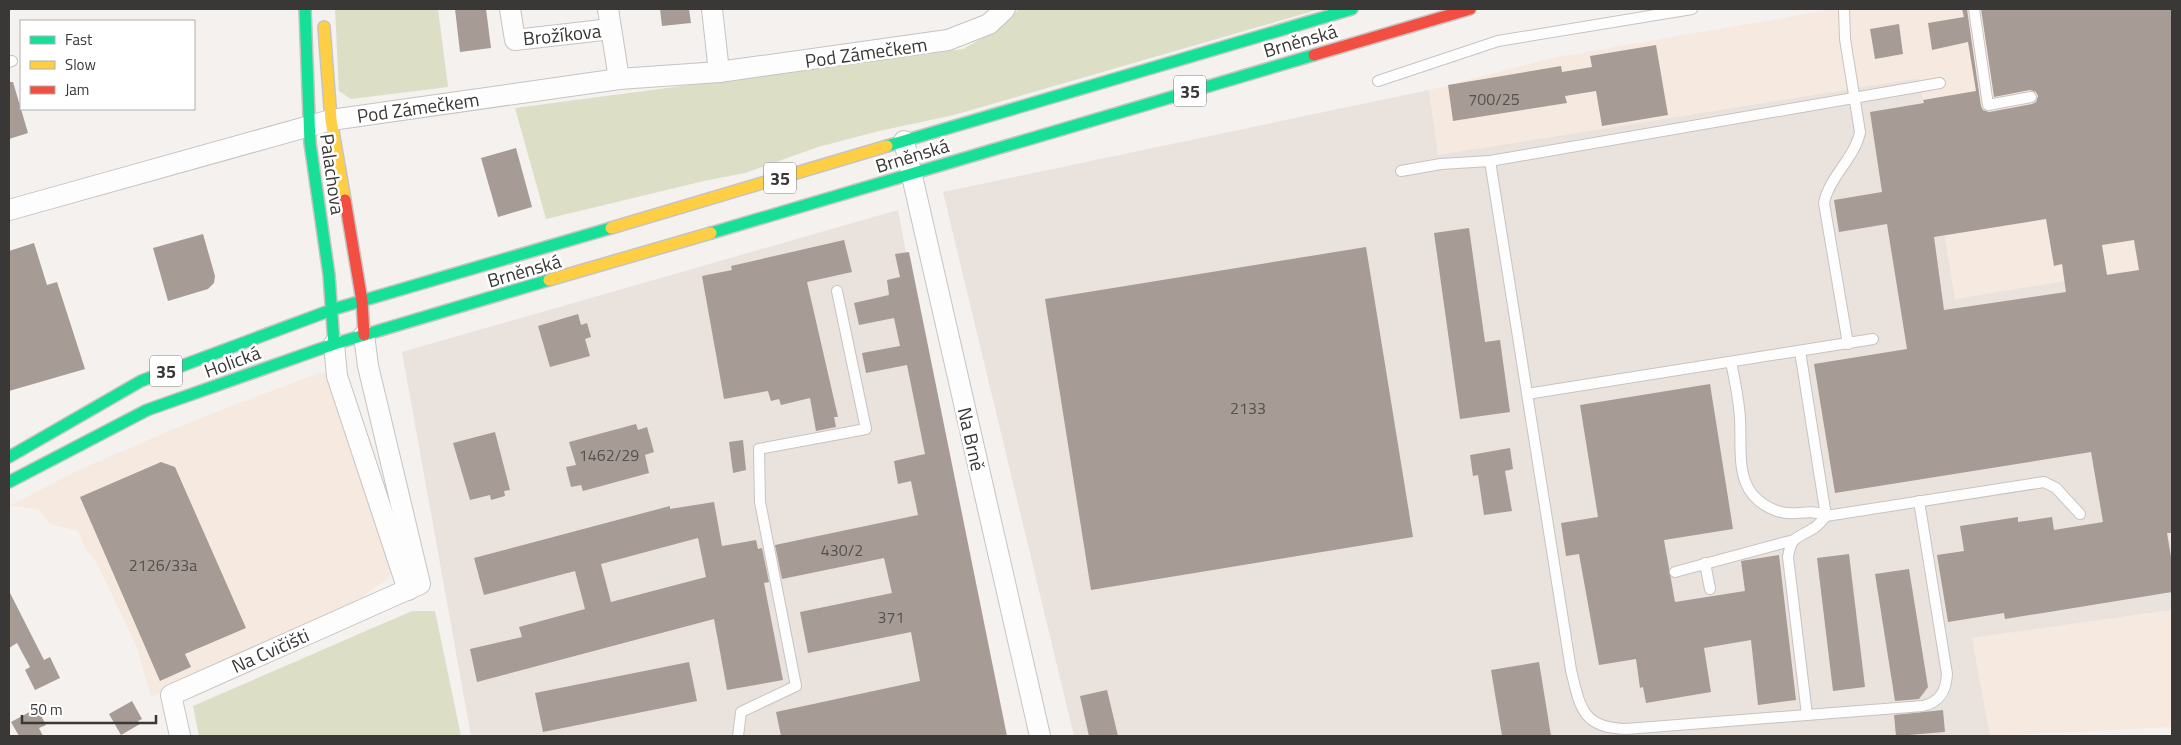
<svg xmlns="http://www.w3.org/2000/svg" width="2181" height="745" viewBox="0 0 2181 745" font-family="'Titillium Web',sans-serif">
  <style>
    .commercial { fill: #f6eae0 }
    .built { fill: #eae2dd }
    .green { fill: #dcdec5 }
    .building { fill: #a69b95; fill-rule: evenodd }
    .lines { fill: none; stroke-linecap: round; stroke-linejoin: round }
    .lane-casing { stroke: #c6c4c2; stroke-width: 12 }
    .street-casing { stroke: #c6c4c2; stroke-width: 22 }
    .fast-casing { stroke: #c6c4c2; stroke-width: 14 }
    .slow-casing { stroke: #c6c4c2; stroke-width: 14 }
    .jam-casing { stroke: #c6c4c2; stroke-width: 14 }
    .lane { stroke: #fdfdfd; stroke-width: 10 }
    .street { stroke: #fdfdfd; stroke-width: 20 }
    .fast { stroke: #16e098; stroke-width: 11 }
    .slow { stroke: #ffcf43; stroke-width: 11 }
    .jam { stroke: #f24e42; stroke-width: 11 }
    .labels { text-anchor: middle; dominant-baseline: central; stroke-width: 5; stroke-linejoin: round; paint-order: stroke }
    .number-label { font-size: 16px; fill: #55514e }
    .shield { fill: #fff; stroke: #757473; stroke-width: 1 }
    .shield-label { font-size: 18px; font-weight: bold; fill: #3a3837 }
    .street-label { font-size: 19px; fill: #3a3837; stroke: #fff }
  </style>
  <rect width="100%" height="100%" fill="#f4f1ef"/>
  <g class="commercial">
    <path d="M1833,9H2172V552L2126,272L1955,299L1919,78L1438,155L1429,90L1556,57Z"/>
    <path d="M321,372L336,381L393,569L388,579L370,591L354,605L151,697L137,648L96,561L86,550L78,531L50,524L38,509L10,506L76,471L190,422Z"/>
    <path d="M2172,610V727L1990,736L1972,638Z"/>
  </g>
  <g class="built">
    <path d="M1919,78L1955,299L2126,271L2172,552V610L1972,638L1990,736H1074L943,192L1429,90L1438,155Z"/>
    <path d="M898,210L983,649L989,667L1004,736H471L402,352Z"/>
  </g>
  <g class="green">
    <path d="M335,9H438L448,87L351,99L339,91Z"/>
    <path d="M1019,9H1320L954,115L879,131L818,147L745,173L704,181L546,219L515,108L963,49L1000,28Z"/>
    <path d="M412,611H435L461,736H199L193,706Z"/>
  </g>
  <g class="building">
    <path d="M455,9H486L491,48L460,52Z"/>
    <path d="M660,9H689L691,23L662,26Z"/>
    <path d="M1962,9H1967L1981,106L1983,110L1989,112L2032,104L2036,102L2038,96L2036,92L2030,90L1994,97L1981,9H2172V533H2167L2172,563V592L2005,619L2004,613L1948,622L1937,555L1964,551L1960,526L2018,517V522L2052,517L2054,530L2103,522L2091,452L1835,493L1814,364L1907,349L1887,224L1839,232L1834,200L1882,192L1870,112L1924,103L1923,100L1976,91L1968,42L1932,50L1928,23L1964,17ZM2046,219L2054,266L2062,264L2066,292L1944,310L1934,237ZM2134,240L2139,270L2107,275L2102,245Z"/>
    <path d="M1899,24L1903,54L1875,59L1870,29Z"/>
    <path d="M1656,45L1668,115L1602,126L1596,91L1565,96L1567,103L1453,121L1448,85L1561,66L1562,72L1592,67L1590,56Z"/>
    <path d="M9,82H13L28,133L9,139Z"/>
    <path d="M516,148L532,207L498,217L481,158Z"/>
    <path d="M1469,228L1485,342L1500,340L1510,412L1460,419L1434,233Z"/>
    <path d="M203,234L215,276L214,283L208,289L168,301L153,248Z"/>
    <path d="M844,240L852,272L807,282L838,417H834L836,427L816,431L810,398L781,405L779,399L771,401L768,391L724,399L702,276L732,270L731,266Z"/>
    <path d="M34,243L47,285L57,282L85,369L9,391V251Z"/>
    <path d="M1366,247L1413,537L1091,590L1045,299Z"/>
    <path d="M909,252L1007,736H781L776,712L920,681L911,632L808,653L800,612L892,593L884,558L782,579L775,545L918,515L911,481L898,484L894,461L925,454L907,365L866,373L862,353L900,346L894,318L859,325L854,303L889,295L887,280L900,277L895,254Z"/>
    <path d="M578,314L581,325L587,323L591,337L585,339L590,356L550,367L538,326Z"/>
    <path d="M1710,384L1733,529L1664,540L1675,602L1745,591L1741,561L1779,555L1796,700L1758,705L1751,640L1704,648L1711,692L1646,703L1643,687L1640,688L1636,659L1599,665L1579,554L1566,556L1561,523L1598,517L1580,405Z"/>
    <path d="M636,424L638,430L647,427L654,452L645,455L649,473L583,491L581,485L571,487L566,467L576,465L569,442Z"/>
    <path d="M495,432L510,490L504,491L505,496L491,500L490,495L470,500L453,443Z"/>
    <path d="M743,440L746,470L733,473L729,442Z"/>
    <path d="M1510,448L1513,469L1505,471L1512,511L1484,515L1478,475L1473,476L1470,455Z"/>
    <path d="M161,462L175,467L246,628L185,654L191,667L160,681L80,497Z"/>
    <path d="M714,502L722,546L756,540L758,549L762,548L769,582L764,583L783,680L727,690L714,619L477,682L470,649L522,637L519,627L585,609L575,571L484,595L474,558L670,506V509ZM698,538L706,577L611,602L601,564Z"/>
    <path d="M1849,554L1865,687L1833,691L1817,558Z"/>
    <path d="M1909,569L1928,687L1919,699L1895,701L1875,574Z"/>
    <path d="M9,591L44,660L50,657L60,678L35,690L25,670L30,667L17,643L9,648Z"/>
    <path d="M689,662L697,701L543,732L535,693Z"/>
    <path d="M1539,662L1551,736H1502L1491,670Z"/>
    <path d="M1107,690L1118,736H1089L1080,696Z"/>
    <path d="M132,701L142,719L138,721L140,724L121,735L109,714Z"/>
    <path d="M37,708L46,725L39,728L43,736H19L11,722Z"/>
    <path d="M1943,710L1945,732L1896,736L1894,715Z"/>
  </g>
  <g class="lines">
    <g class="lane-casing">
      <g id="lane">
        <path d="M1844,9L1845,39L1860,132C1855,158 1829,177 1824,203L1848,344"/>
        <path d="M1974,9L1988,105L2031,97"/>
        <path d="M9,62L12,61"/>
        <path d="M1378,81L1498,41L1692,9"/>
        <path d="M1490,161L1571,670C1580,707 1582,728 1626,729L1923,706C1940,702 1946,691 1947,674L1919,501"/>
        <path d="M1401,171L1441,164L1490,161L1940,83"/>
        <path d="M1800,351L1826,516L2044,482L2056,488L2080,514"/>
        <path d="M1731,362C1735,381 1739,400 1740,419C1742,456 1733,495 1777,511C1796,518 1806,507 1826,516C1822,520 1819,525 1814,528C1799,538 1791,535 1788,557L1807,715"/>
        <path d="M1527,394L1873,339"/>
        <path d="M1705,563L1710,589"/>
        <path d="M1675,572L1794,540"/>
        <path d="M738,736L741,712L796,686L760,502L759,449L866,429L837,291"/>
      </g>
    </g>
    <g class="street-casing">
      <g id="street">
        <path d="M510,9L515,40L611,29"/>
        <path d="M608,9L619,79"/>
        <path d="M712,9L719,72"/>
        <path d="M904,141L1040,736"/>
        <path d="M9,210L331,120L619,79L719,72L948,40L989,24L1005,9"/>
        <path d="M334,344L337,376L408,590"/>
        <path d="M180,736L171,695L420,584L368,366L364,335"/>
      </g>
    </g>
    <g class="fast-casing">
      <g id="fast">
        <path d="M305,9L310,143L329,275L334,344"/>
        <path d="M887,146L1352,9"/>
        <path d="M711,233L1314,55"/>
        <path d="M9,457L141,381L334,309L611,228"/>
        <path d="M9,482L147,410L334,344L549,280"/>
      </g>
    </g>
    <g class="slow-casing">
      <g id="slow">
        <path d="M324,27L331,120L345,200"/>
        <path d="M611,228L887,146"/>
        <path d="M549,280L711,233"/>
      </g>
    </g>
    <g class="jam-casing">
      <g id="jam">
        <path d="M1314,55L1470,9"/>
        <path d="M345,200L362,301L364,335"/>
      </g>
    </g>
    <use href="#lane" class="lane"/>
    <use href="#street" class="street"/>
    <use href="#fast" class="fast"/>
    <use href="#slow" class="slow"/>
    <use href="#jam" class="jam"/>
  </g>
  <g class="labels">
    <g class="number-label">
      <text x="1494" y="99">700/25</text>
      <text x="1248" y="408">2133</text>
      <text x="609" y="455">1462/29</text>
      <text x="842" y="550">430/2</text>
      <text x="163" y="565">2126/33a</text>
      <text x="891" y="617">371</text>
    </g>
    <g class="shield">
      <rect x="1174" y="75.5" width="32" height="31" rx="4"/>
      <rect x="764" y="162.5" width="32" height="31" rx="4"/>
      <rect x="150" y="355.5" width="32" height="31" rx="4"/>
    </g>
    <g class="shield-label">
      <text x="1190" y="91">35</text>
      <text x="780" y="178">35</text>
      <text x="166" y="371">35</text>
    </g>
    <g class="street-label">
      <text transform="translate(562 34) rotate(-6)">Brožíkova</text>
      <text transform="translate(1300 40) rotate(-16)">Brněnská</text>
      <text transform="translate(866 52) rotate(-8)">Pod Zámečkem</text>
      <text transform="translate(418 107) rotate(-8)">Pod Zámečkem</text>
      <text transform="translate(912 155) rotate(-17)">Brněnská</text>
      <text transform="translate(333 174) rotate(82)">Palachova</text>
      <text transform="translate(524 270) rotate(-16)">Brněnská</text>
      <text transform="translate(232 361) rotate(-20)">Holická</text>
      <text transform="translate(972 439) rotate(77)">Na Brně</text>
      <text transform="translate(270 650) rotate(-24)">Na Cvičišti</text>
    </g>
  </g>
  <rect width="2181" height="745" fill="none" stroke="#3a3837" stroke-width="20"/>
  <rect x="20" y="20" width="175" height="90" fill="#ffffff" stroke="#b0afaf"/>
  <rect x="30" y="36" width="25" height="8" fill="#16e098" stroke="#b0afaf"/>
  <text x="65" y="45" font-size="15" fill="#3a3837">Fast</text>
  <rect x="30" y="61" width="25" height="8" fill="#ffcf43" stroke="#b0afaf"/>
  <text x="65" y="70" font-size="15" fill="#3a3837">Slow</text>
  <rect x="30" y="86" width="25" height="8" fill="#f24e42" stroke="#b0afaf"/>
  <text x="65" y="95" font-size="15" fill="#3a3837">Jam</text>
  <path d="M22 715v8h134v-8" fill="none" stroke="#3a3837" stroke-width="2.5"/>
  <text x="30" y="715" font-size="15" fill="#3a3837" stroke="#ffffff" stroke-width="4" paint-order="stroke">50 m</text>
</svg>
